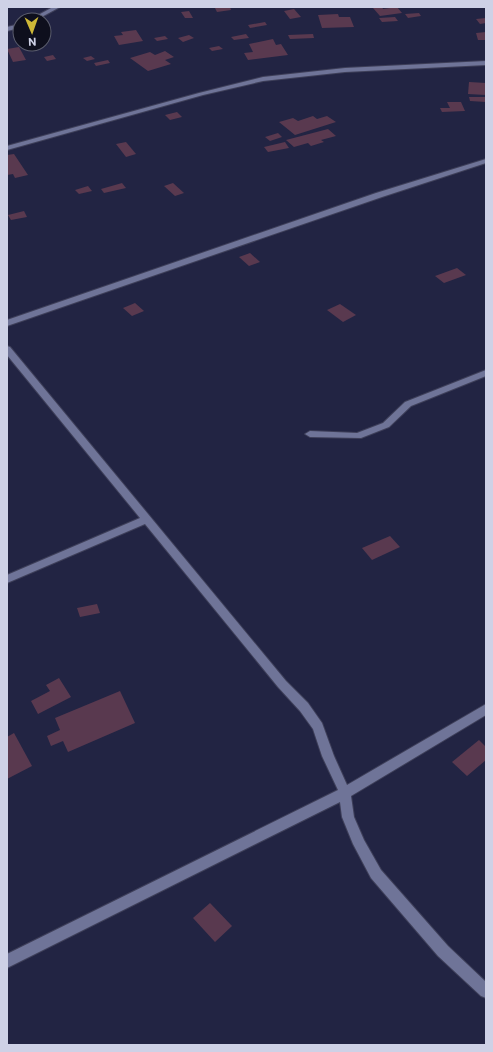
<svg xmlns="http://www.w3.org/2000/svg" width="493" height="1052" viewBox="0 0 493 1052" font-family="Commissioner,sans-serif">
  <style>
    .building { fill: #59394f }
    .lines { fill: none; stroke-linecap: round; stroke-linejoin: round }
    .street-casing { stroke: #3e3f59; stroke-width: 2 }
    .street { fill: #6f7498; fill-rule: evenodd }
  </style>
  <rect width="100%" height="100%" fill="#222443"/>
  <g class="building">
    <path d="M225,7H230L231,10L217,12L215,8Z"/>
    <path d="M382,7L383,9L397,7L402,13L380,16L373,8Z"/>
    <path d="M294,9L301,17L290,19L284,11Z"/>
    <path d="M189,11L193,18H185L181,12Z"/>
    <path d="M419,13L421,16L408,18L405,14Z"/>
    <path d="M338,14L339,17H350L354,27L322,28L318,15Z"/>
    <path d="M395,17L398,21L382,22L379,18Z"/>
    <path d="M486,18V23L480,24L476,19Z"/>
    <path d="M265,22L267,25L250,28L248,25Z"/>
    <path d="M136,30L143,41L119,45L114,36L123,35L121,32Z"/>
    <path d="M486,32V40H478L476,33Z"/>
    <path d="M246,34L249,38L234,40L231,37Z"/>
    <path d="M313,34L314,38L290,39L288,35Z"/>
    <path d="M189,35L194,38L183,42L178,38Z"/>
    <path d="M165,36L168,39L157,41L154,38Z"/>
    <path d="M273,39L276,45L281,44L288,55L248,60L244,53L253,52L249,44Z"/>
    <path d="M219,46L223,49L212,51L209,48Z"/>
    <path d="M19,47L26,60L13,62L7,49Z"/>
    <path d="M165,51L174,57L165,60L171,64L148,71L130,58L150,52L155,55Z"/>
    <path d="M53,55L56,59L47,61L44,57Z"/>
    <path d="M91,56L95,59L87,61L83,58Z"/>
    <path d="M108,60L110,63L96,66L94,63Z"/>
    <path d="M469,82L486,83V95L468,94Z"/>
    <path d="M469,97H486V102L470,101Z"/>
    <path d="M447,102H461L465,111L442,112L440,108H450Z"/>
    <path d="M177,112L182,117L170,120L165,115Z"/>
    <path d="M313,116L317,119L327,116L336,122L295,135L279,122L293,118L298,121Z"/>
    <path d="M328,129L336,136L321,140L324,142L311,146L308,143L294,147L286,140Z"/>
    <path d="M278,133L282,137L270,141L265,137Z"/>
    <path d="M126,142L136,154L126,157L116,144Z"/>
    <path d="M285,142L289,148L268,152L264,147Z"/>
    <path d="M14,154L28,175L15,178L13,174L7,175V155Z"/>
    <path d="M122,183L126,188L104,193L101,189Z"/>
    <path d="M173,183L184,193L175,196L164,186Z"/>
    <path d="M88,186L92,191L79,194L75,190Z"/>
    <path d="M24,211L27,217L11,220L8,215Z"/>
    <path d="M250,253L260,262L249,266L239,257Z"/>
    <path d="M457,268L466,275L444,283L435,276Z"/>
    <path d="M135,303L144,311L132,316L123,308Z"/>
    <path d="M340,304L356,315L343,322L327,310Z"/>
    <path d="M390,536L400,547L372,560L362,548Z"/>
    <path d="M97,604L100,613L80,617L77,608Z"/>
    <path d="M59,678L71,697L38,714L31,701L50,691L46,685Z"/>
    <path d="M120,691L135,723L68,752L63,741L51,746L47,736L60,730L55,718Z"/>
    <path d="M14,733L32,766L7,779V737Z"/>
    <path d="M479,740L486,747V760L467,776L452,762Z"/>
    <path d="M210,903L232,926L215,942L193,918Z"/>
  </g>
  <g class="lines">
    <g class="street-casing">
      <g id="street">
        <path d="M53,7H60L36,20H29Z"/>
        <path d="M20,24V28L7,31V27Z"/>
        <path d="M486,61V65L345,72L263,81L203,95L7,150V146L199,93L263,77L345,68Z"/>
        <path d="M486,159V163L382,197L7,326V320L376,193Z"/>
        <path d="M7,346L10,347L286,681L308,703L322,723L334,756L347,785L486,704V715L351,796L354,817L364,840L381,870L448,946L486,982V998L481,996L438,956L371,878L353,844L342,817L340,802L7,968V954L338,790L322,756L313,729L300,711L278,687L145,524L7,583V575L140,518L7,355Z"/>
        <path d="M486,370V376L411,406L389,427L361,438L310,437L305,434L310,431L357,433L383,423L405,402Z"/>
      </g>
    </g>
    <use href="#street" class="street"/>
  </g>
  <rect width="493" height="1052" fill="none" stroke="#ced1e6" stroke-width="16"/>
  <g transform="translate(32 32) rotate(178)"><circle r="19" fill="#0e0f1d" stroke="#5b5d6d"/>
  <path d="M0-3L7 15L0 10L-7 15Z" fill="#ceb837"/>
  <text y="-6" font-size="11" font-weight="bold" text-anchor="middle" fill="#ced1e6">N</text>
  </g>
</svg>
